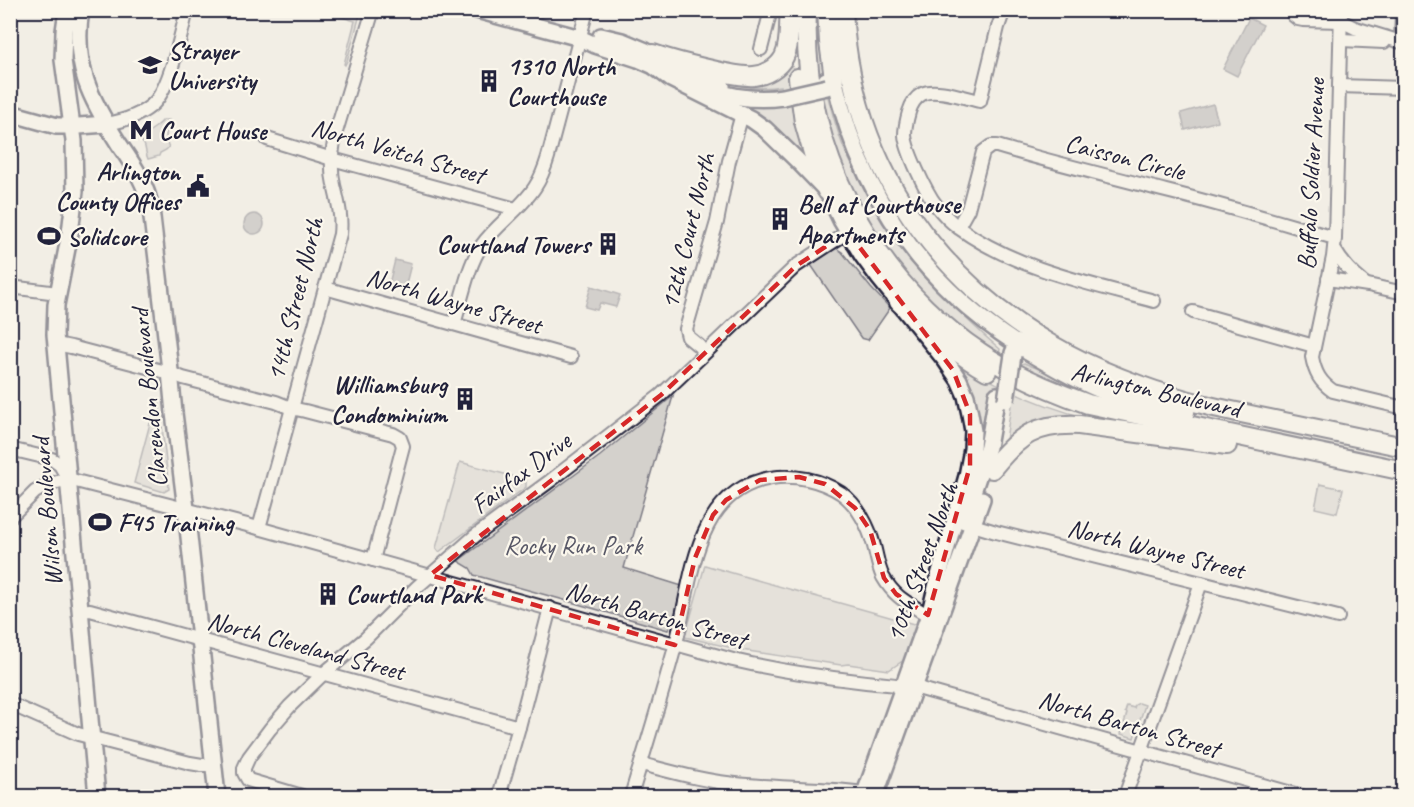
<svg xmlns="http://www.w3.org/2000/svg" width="1414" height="807" viewBox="0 0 1414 807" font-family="Caveat,sans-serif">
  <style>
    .green { fill: #d4d1cc; stroke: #7b7a84; stroke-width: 1.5 }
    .water { fill: #aeabad; stroke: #76747f; stroke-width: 1.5 }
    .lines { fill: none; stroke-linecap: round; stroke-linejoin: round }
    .minor-casing { stroke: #22223b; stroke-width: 16 }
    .major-casing { stroke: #22223b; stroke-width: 20 }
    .highway-casing { stroke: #22223b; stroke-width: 22 }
    .minor { stroke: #fbf7ec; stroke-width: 12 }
    .major { stroke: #fbf7ec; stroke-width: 15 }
    .highway { stroke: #fbf7ec; stroke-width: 18 }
    .major-bridge-casing { stroke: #22223b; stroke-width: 20; stroke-linecap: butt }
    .major-bridge { stroke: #fbf7ec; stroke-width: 15 }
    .marked { fill: none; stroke: #d62828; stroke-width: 4.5; stroke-dasharray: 12 8; stroke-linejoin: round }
    .labels { text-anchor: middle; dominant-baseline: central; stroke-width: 4.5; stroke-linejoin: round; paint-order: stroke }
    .poi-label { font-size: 26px; font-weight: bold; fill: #22223b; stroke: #fbf7ec; text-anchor: start }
    .street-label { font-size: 26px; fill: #22223b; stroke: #fbf7ec }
    .park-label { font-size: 26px; fill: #575766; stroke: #fbf7ec }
  </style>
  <rect width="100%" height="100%" fill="#f2eee5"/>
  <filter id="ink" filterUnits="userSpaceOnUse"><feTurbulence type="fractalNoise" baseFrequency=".0167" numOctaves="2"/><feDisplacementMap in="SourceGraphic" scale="12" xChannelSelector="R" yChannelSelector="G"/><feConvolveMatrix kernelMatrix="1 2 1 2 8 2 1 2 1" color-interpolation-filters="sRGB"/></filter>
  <g filter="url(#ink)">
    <g class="green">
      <path d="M336,11H361L347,61L345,65L344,64L355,21L335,15Z"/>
      <path d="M816,11H823L826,54L823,78H819L816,60Z"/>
      <path d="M791,55L794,81L810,163L744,108L746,105L784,101L781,86C760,90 742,87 721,82L745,81Z"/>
      <path d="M824,95L828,97C833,116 838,135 846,153C851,164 858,175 864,185C900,249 944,302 1000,349L999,356L981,344L939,310L914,285L889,254L863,213L835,150L821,96Z"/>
      <path d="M163,120H169C167,128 164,139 169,147L166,150L160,153L159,156L148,159C144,151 148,144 138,139V136C141,134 144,134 146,133C151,131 160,124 163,120Z"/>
      <path d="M836,248L842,252L871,288L890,308L868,340L861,338L811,265Z"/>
      <path d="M948,355C991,384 1037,405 1087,418L1006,440L1012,399L994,390L986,438L976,456Z"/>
      <path d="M1024,363L1120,402L1087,395L1065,387L1020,367L1021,364Z"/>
      <path d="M673,396L624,568L682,586L673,621L668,630L564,600L474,575L470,568L458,561L600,456Z"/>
      <path d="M159,399L169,489L164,492L134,483L156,401Z"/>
      <path d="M460,462L526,480V487L439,552L436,548Z"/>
      <path d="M1320,484L1343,489L1337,513L1315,508Z"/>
      <path d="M705,565C775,586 846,604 917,625L904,660L889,670L848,664L841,665L741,650L685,637Z"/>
      <path d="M1139,703L1145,705L1134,738L1121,734L1127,713L1125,712L1127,706L1134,708L1135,705Z"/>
    </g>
    <g class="water">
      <path d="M1249,18L1263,25L1237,76L1223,69Z"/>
      <path d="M1213,104L1218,121L1185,130L1181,113Z"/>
      <circle cx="254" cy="224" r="10"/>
      <path d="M395,260L411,264L405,288L389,284Z"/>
      <path d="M591,286L620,295L616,307L600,303L597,310L585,307Z"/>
    </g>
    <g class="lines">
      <g class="minor-casing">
        <g id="minor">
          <path d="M1004,10L998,27L980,101C965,98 935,87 922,94C915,98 911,105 909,112C907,119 905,127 905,135C906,150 926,192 936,205C942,213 951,222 959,228C1016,269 1087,283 1154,301"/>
          <path d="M1293,10V15L1298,19L1303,20L1341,21L1355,28L1401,42"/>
          <path d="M1341,10L1335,238L1333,257L1312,357C1315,373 1320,382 1333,391L1404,408"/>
          <path d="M1341,40L1384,42"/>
          <path d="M1401,42L1402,10"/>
          <path d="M761,49L771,10"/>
          <path d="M1339,86L1404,88"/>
          <path d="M107,124C123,121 142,115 154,103C170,87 181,34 187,10"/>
          <path d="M267,139L332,159L516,209"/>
          <path d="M958,227L968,209L983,152L991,146H997C1053,163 1110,176 1166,191C1223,205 1279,222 1335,238"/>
          <path d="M1334,249C1342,263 1351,273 1364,283"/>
          <path d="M1328,279L1368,285L1404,293"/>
          <path d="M10,287L58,293"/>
          <path d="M325,288L571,357"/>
          <path d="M1193,312L1314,346"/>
          <path d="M454,324C461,302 468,264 482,245C497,224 521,209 535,187C541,178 545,167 548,157L587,10"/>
          <path d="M56,344L71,347L170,373L183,378L276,402L291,408L305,411L393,434L400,438L403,446L373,560"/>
          <path d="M704,353L699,346L688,337L686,329L717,222L729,161L742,114"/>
          <path d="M10,449L52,459L60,465L67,477"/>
          <path d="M68,479L251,526L733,660C776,670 822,677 866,682C885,684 903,685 921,689L1302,796"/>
          <path d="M10,517L35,492L47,485L68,479"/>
          <path d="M963,522L996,532L1338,617"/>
          <path d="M259,528L340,234C342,216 338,202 334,185C330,168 332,149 336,132L373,10"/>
          <path d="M80,611L90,610L519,727"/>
          <path d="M10,704L78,734L190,763L202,765H213"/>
          <path d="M641,764C673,772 703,781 736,784C785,789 835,787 883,796"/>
          <path d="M302,796L248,780L244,773V768L249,757L270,729L290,706L323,674L366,638L417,587L475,536L550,481L661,395L796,266L848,232"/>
          <path d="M499,796L519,727L550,608"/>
          <path d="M631,796C646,746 662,695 676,643C692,582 693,491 771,478C795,474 821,480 841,493C858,505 869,527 874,546C877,557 878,567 883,577C898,603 914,604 934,620"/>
          <path d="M1125,796L1201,583"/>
        </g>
      </g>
      <g class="major-casing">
        <g id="major">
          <path d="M67,10L64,31L63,60L74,141L75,191L70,233L56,305L55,334L97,796"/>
          <path d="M81,10C72,65 91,100 119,144C134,166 146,183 151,209L169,361L174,413L186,509L217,796"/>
          <path d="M477,10L580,38L595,45L638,59L663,70"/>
          <path d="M601,36L622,41L646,51"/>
          <path d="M670,64L693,76L722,86"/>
          <path d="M655,67L671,79L751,119L765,129L797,160L827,191L841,220L862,255L879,278L946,361L959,380L966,396L970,414L973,431L972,449L967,476L938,579L931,608"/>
          <path d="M826,80L834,78C859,191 920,281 1017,344L1013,353"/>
          <path d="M710,90C735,98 757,101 783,97"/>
          <path d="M10,113L57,126H79L107,124"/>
          <path d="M967,510L988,447L997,395"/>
          <path d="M864,796L934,601"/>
          <path d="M875,796L982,499"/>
        </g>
      </g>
      <g class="highway-casing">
        <g id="highway">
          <path d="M807,10C801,146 869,278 981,353C1015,376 1051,391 1088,404L1404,471"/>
          <path d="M827,10L829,42L834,78"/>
          <path d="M843,10C853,193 970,325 1139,385C1182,401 1226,410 1270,419C1315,428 1359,438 1404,447"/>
          <path d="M653,54C676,62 698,67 721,72C732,74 743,77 754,76C766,75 778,68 784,57C791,43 788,25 790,10"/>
          <path d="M798,78L804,122L815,160L827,191"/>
          <path d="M899,302C927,327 955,353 987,371"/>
          <path d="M1017,344C1046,361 1074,378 1104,390C1130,400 1158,406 1185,412"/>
          <path d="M992,469C1018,436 1036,423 1079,425L1227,445"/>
        </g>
      </g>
      <use href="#minor" class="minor"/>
      <use href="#major" class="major"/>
      <use href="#highway" class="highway"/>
      <g class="major-bridge-casing">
        <g id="major-bridge">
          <path d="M783,97L827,87"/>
          <path d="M1006,400L1013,355"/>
        </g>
      </g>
      <use href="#major-bridge" class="major-bridge"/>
    </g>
  </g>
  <path d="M0 0H1414V807H0ZM848,232L953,370L970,414V466L928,615L896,594L884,578L870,530L855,508L825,484L799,477L760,480L726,500L713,515L695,558L675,645L430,575L661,395L796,266Z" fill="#f2eee5" fill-opacity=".55" fill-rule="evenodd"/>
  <path class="marked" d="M848,232L953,370L970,414V466L928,615L896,594L884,578L870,530L855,508L825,484L799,477L760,480L726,500L713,515L695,558L675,645L430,575L661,395L796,266Z"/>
  <defs>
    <g id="university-bare" transform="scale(1.8)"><path d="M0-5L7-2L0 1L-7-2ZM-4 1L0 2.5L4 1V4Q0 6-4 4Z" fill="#22223b" stroke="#fbf7ec" stroke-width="2.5" paint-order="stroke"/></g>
    <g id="building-bare" transform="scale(1.8)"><path d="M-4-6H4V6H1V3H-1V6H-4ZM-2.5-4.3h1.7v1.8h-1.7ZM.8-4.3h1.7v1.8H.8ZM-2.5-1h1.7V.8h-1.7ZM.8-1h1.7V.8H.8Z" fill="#22223b" stroke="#fbf7ec" stroke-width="2.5" paint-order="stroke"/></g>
    <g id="metro-bare" transform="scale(1.8)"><path d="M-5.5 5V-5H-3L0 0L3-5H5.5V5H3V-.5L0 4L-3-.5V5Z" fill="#22223b" stroke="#fbf7ec" stroke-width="2.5" paint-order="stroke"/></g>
    <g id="civic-bare" transform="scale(1.8)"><path d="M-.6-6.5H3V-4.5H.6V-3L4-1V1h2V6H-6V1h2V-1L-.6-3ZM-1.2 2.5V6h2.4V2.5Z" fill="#22223b" stroke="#fbf7ec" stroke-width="2.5" paint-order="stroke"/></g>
    <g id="stadium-bare" transform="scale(1.8)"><path d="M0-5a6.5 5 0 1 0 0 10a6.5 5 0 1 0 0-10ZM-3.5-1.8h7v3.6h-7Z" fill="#22223b" stroke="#fbf7ec" stroke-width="2.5" paint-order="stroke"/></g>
  </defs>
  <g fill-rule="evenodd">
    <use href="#university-bare" x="150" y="65"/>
    <use href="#building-bare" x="489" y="81"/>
    <use href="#metro-bare" x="141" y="130"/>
    <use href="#civic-bare" x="198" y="186"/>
    <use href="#building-bare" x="780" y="219"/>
    <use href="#stadium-bare" x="49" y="236"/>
    <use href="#building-bare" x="608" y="244"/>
    <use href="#building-bare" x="465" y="399"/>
    <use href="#stadium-bare" x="100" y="522"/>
    <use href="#building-bare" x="328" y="594"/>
  </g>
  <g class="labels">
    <g class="poi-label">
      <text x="168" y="50">Strayer<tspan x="168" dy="30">University</tspan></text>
      <text x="507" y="66">1310 North<tspan x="507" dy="30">Courthouse</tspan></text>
      <text x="159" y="130">Court House</text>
      <text x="180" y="171" text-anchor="end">Arlington<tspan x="180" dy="30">County Offices</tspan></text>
      <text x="798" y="204">Bell at Courthouse<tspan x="798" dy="30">Apartments</tspan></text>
      <text x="67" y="236">Solidcore</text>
      <text x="590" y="244" text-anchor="end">Courtland Towers</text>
      <text x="447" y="384" text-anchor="end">Williamsburg<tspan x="447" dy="30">Condominium</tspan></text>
      <text x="118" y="522">F45 Training</text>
      <text x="346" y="594">Courtland Park</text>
    </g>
    <g class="street-label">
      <text transform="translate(398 151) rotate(16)">North Veitch Street</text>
      <text transform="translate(1125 157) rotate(14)">Caisson Circle</text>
      <text transform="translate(1311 174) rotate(-87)">Buffalo Soldier Avenue</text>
      <text transform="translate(688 231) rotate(-76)">12th Court North</text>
      <text transform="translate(295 299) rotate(-76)">14th Street North</text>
      <text transform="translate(454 301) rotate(16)">North Wayne Street</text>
      <text transform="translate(1156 390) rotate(13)">Arlington Boulevard</text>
      <text transform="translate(149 398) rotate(-96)">Clarendon Boulevard</text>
      <text transform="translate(521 473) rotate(-37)">Fairfax Drive</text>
      <text transform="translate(47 512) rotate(-95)">Wilson Boulevard</text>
      <text transform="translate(1156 549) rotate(14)">North Wayne Street</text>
      <text transform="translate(922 562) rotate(-70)">10th Street North</text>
      <text transform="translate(656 615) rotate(16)">North Barton Street</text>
      <text transform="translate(306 646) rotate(15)">North Cleveland Street</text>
      <text transform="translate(1129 724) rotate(16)">North Barton Street</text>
    </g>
    <g class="park-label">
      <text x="573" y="545">Rocky Run Park</text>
    </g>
  </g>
  <rect width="1414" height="807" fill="none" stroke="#fbf7ec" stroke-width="36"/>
  <rect x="18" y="18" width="1378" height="771" fill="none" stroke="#22223b" stroke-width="2" filter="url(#ink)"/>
</svg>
